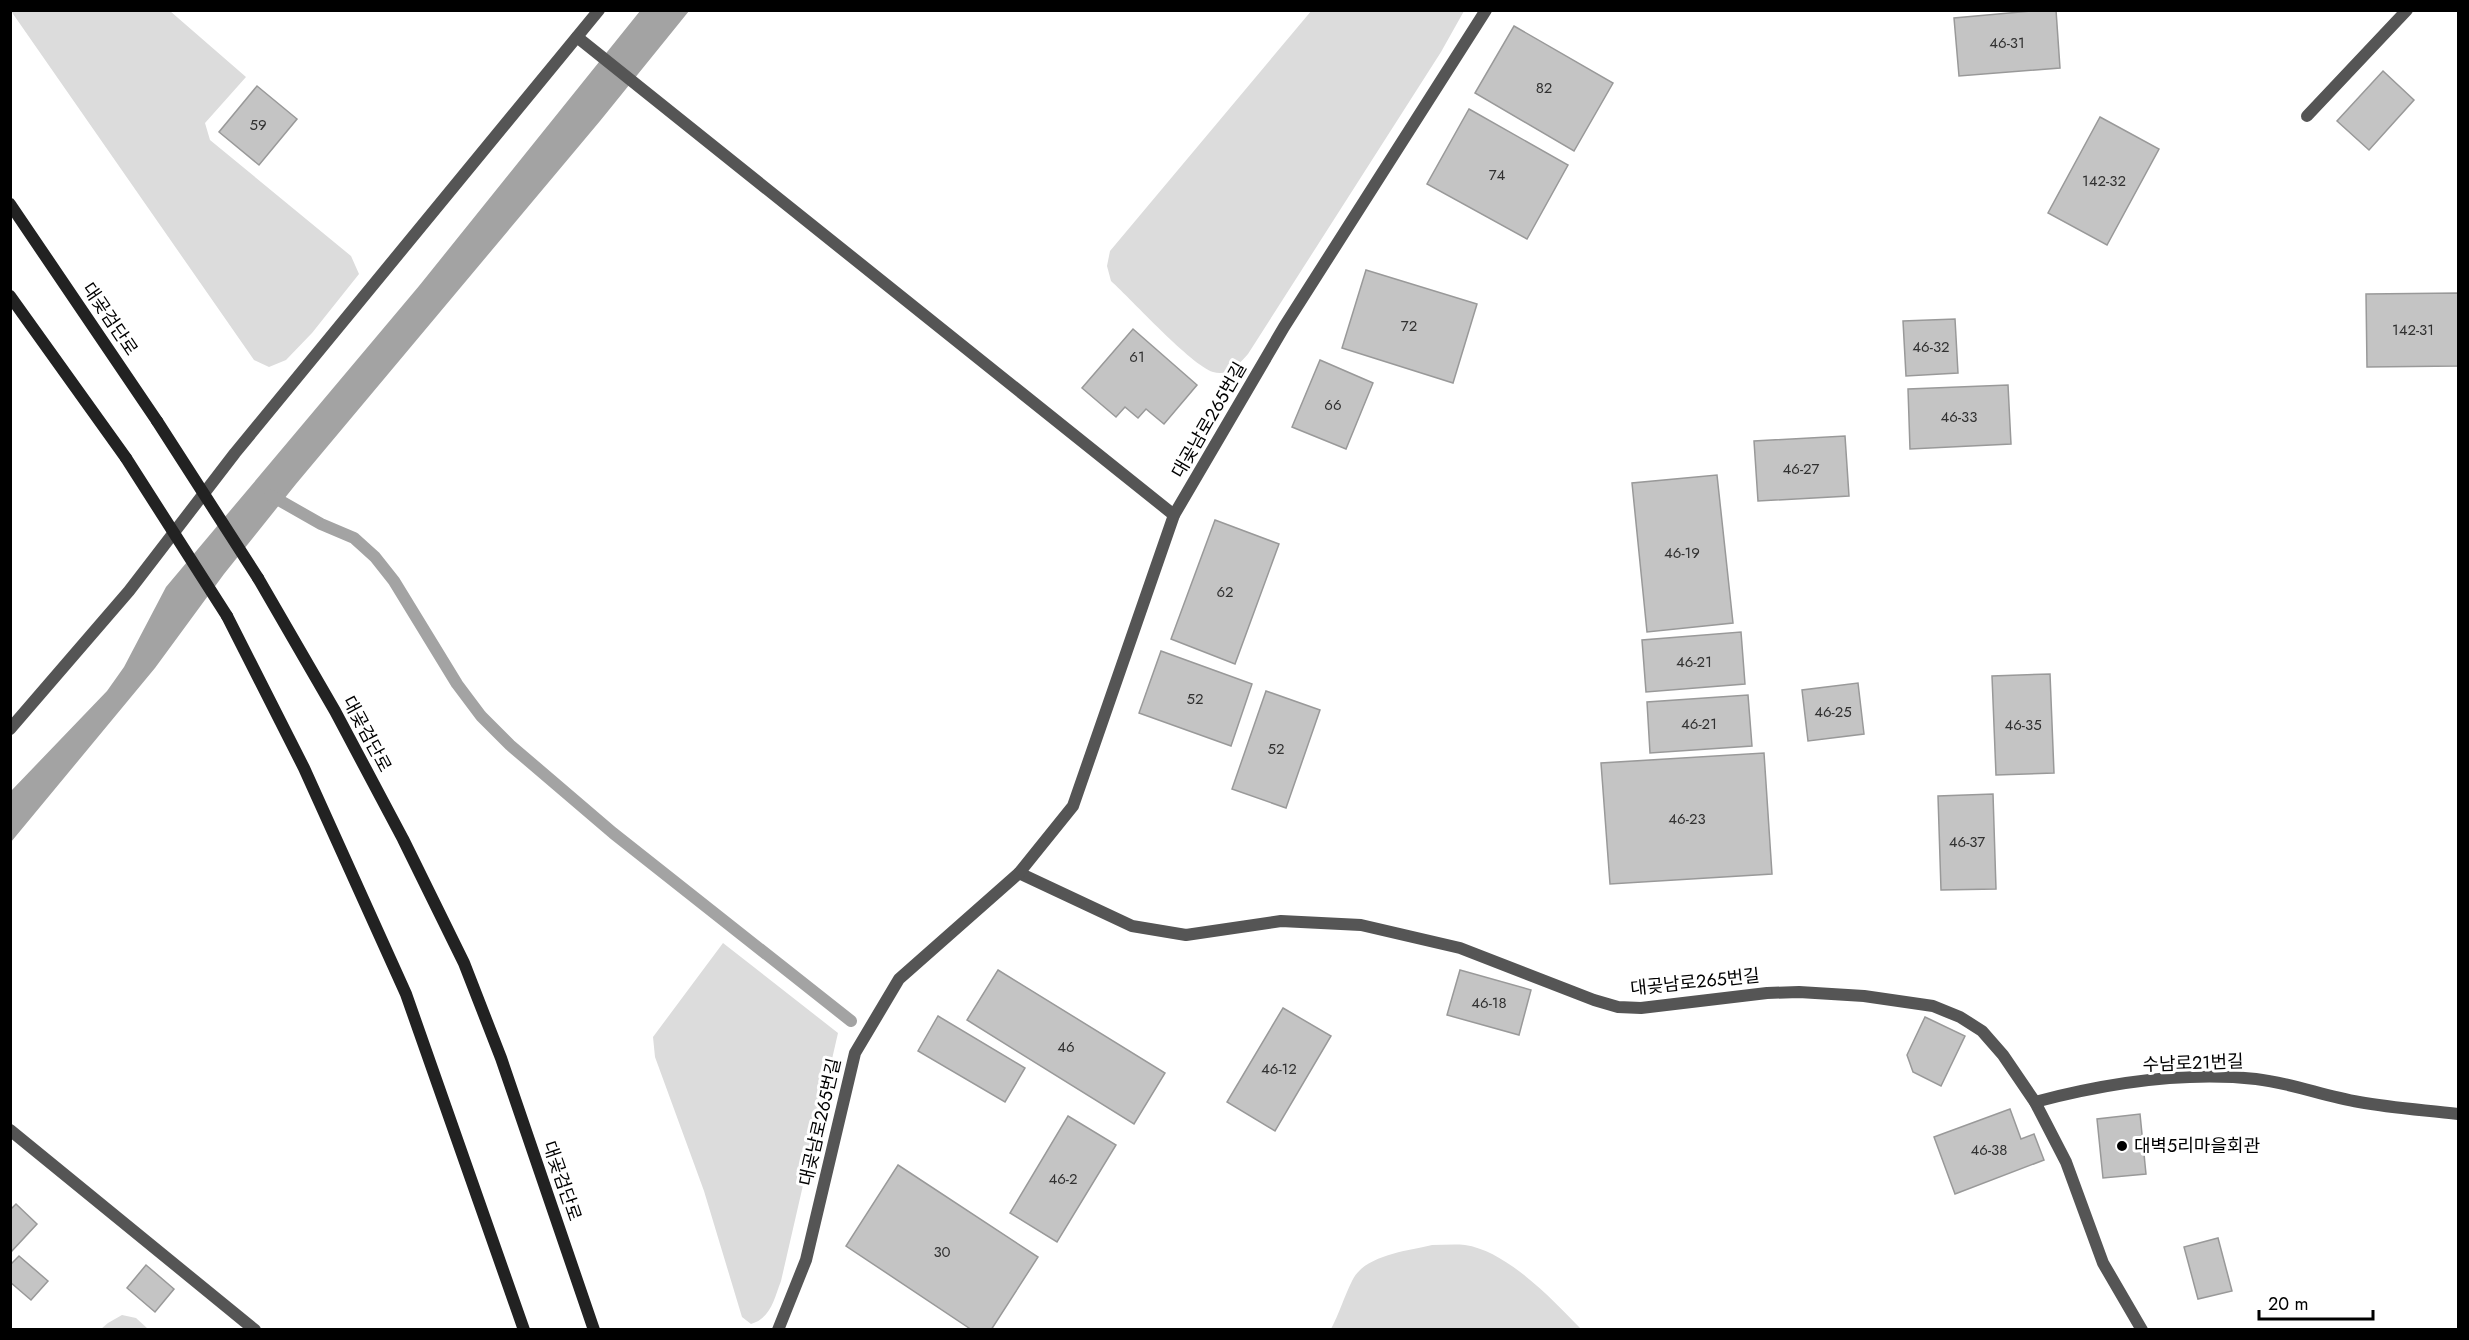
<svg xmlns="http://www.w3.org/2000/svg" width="2469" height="1340" viewBox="0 0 2469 1340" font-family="Jost,'Noto Sans KR',sans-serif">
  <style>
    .green { fill: #dcdcdc }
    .water { fill: #a3a3a3 }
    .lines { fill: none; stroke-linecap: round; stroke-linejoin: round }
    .stream { stroke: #a3a3a3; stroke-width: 12 }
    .building { fill: #c4c4c4; stroke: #999; stroke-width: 1.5 }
    .lane { stroke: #555; stroke-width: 12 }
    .secondary { stroke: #222; stroke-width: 12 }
    .secondary-bridge { stroke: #222; stroke-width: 12 }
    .poi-dot { fill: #000; stroke: #fff; stroke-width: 2 }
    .labels { text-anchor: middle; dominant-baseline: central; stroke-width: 6; stroke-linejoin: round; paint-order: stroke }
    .number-label { font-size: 15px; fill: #313131 }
    .street-label { font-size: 18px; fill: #000; stroke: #fff }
    .poi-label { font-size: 18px; fill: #000; stroke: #fff; text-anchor: start }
  </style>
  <rect width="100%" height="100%" fill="#fff"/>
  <g class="green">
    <path d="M1312,10L1464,11L1441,52L1248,354C1239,364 1229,377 1213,372C1191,365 1132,300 1111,281L1107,266L1110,251Z"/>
    <path d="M11,11H170L246,77L205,123L210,140L351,256L359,274L312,333L286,360L269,367L254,360Z"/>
    <path d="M723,943L838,1033L781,1281C774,1299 771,1318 751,1324L742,1317L704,1191L655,1057L653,1037Z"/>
    <path d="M1432,1245C1443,1245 1455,1244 1465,1245C1507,1251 1553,1300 1581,1329H1331C1339,1314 1344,1297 1352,1281C1364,1255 1407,1251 1432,1245Z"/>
    <path d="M122,1315L136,1318L148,1329H101L108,1323Z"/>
  </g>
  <path class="water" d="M640,11H689L600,121L296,484L224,574L155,668L11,842V791L107,691L124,667L166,587L419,286Z"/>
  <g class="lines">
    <path class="stream" d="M270,495L321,524L354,538L375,557L394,581L457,684L481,716L510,745L613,833L851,1021"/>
  </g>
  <g class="building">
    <path d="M2042,10H2056L2060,68L1959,76L1954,18Z"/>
    <path d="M1514,26L1613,83L1574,151L1475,93Z"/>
    <path d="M2383,71L2414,100L2369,150L2337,121Z"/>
    <path d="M257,86L297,119L259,165L219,132Z"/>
    <path d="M1469,109L1568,165L1527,239L1427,184Z"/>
    <path d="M2100,117L2159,149L2107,245L2048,213Z"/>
    <path d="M1366,270L1477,304L1453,383L1342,348Z"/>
    <path d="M2458,293V366L2367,367L2366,294Z"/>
    <path d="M1955,319L1958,373L1906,376L1903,321Z"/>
    <path d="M1133,329L1197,385L1164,424L1146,409L1138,418L1125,407L1116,417L1082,388Z"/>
    <path d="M1320,360L1373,383L1346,449L1292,427Z"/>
    <path d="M2008,385L2011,444L1910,449L1908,389Z"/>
    <path d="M1845,436L1849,496L1758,501L1754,441Z"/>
    <path d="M1717,475L1733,623L1647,632L1632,483Z"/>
    <path d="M1215,520L1279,544L1235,664L1171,639Z"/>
    <path d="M1741,632L1745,684L1646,692L1642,640Z"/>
    <path d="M1161,651L1252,684L1231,746L1139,713Z"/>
    <path d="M2050,674L2054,773L1996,775L1992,676Z"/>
    <path d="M1858,683L1864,734L1808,741L1802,690Z"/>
    <path d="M1266,691L1320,710L1286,808L1232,789Z"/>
    <path d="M1748,695L1752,746L1650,753L1647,702Z"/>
    <path d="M1764,753L1772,874L1610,884L1601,763Z"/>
    <path d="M1993,794L1996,889L1941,890L1938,796Z"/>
    <path d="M998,970L1165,1073L1134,1124L967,1020Z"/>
    <path d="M1460,970L1531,990L1519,1035L1447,1015Z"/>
    <path d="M1283,1008L1331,1036L1275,1131L1227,1102Z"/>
    <path d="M938,1016L1025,1068L1005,1102L918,1051Z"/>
    <path d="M1925,1017L1965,1036L1941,1086L1913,1072L1907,1055Z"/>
    <path d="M2010,1109L2021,1139L2034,1134L2044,1160L1955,1194L1934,1137Z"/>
    <path d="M2140,1114L2146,1174L2103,1178L2097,1119Z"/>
    <path d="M1068,1116L1116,1145L1057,1242L1010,1213Z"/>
    <path d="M898,1165L1038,1257L991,1330H972L846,1246Z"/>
    <path d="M16,1204L37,1224L10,1253V1210Z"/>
    <path d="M2218,1238L2232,1291L2198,1299L2184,1247Z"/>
    <path d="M19,1256L48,1281L31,1300L10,1282V1265Z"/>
    <path d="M146,1265L174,1289L155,1312L127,1288Z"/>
  </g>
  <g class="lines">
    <g class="lane">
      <path d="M577,37L1174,515"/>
      <path d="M2307,116L2407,10"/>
      <path d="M10,729L129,591L235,453L599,10"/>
      <path d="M1019,873L1132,926L1186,935L1281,921L1361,925L1460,948L1594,1000L1618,1007L1641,1008L1767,993L1799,992L1864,996L1933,1006L1960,1017L1982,1031L2003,1055L2035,1102L2066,1162L2103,1263L2142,1330"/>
      <path d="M2035,1102C2107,1083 2182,1071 2256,1079C2291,1083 2324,1096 2359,1102C2392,1108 2425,1110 2458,1114"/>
      <path d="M10,1130L255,1330"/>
      <path d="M778,1330L806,1260L855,1053L899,979L1019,873L1073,806L1174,515L1284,327L1486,10"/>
    </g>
    <g class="secondary">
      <path d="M10,204L157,421"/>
      <path d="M10,296L126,458"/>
      <path d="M258,578L335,711L403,839L464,963L501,1058L594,1330"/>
      <path d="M227,616L304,768L406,994L524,1330"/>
    </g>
    <g class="secondary-bridge">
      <path d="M157,421L258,578"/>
      <path d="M126,458L227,616"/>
    </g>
  </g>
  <circle class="poi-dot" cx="2122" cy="1146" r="6"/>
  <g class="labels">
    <g class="number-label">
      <text x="2007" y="43">46-31</text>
      <text x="1544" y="88">82</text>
      <text x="258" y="125">59</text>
      <text x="1497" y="175">74</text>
      <text x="2104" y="181">142-32</text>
      <text x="1409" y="326">72</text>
      <text x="2413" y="330">142-31</text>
      <text x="1931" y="347">46-32</text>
      <text x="1137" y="357">61</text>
      <text x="1333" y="405">66</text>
      <text x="1959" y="417">46-33</text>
      <text x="1801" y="469">46-27</text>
      <text x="1682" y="553">46-19</text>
      <text x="1225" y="592">62</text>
      <text x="1694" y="662">46-21</text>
      <text x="1195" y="699">52</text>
      <text x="1833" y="712">46-25</text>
      <text x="1699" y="724">46-21</text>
      <text x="2023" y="725">46-35</text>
      <text x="1276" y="749">52</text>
      <text x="1687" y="819">46-23</text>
      <text x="1967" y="842">46-37</text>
      <text x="1489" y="1003">46-18</text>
      <text x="1066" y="1047">46</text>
      <text x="1279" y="1069">46-12</text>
      <text x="1989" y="1150">46-38</text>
      <text x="1063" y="1179">46-2</text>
      <text x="942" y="1252">30</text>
    </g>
    <g class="street-label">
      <text transform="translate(110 319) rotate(56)">대곶검단로</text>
      <text transform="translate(1209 420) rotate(-60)">대곶남로265번길</text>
      <text transform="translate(367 734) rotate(62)">대곶검단로</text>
      <text transform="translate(1695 982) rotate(-6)">대곶남로265번길</text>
      <text transform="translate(2193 1063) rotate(-2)">수남로21번길</text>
      <text transform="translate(820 1122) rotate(-77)">대곶남로265번길</text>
      <text transform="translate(562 1181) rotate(71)">대곶검단로</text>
    </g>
    <g class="poi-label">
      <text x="2134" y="1146">대벽5리마을회관</text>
    </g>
  </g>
  <rect width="2469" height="1340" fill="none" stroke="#000000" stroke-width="24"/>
  <path d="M2259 1310v9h114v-9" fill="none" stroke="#000000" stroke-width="3"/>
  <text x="2268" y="1310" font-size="18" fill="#000000" stroke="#ffffff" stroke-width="4.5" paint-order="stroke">20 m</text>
</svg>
